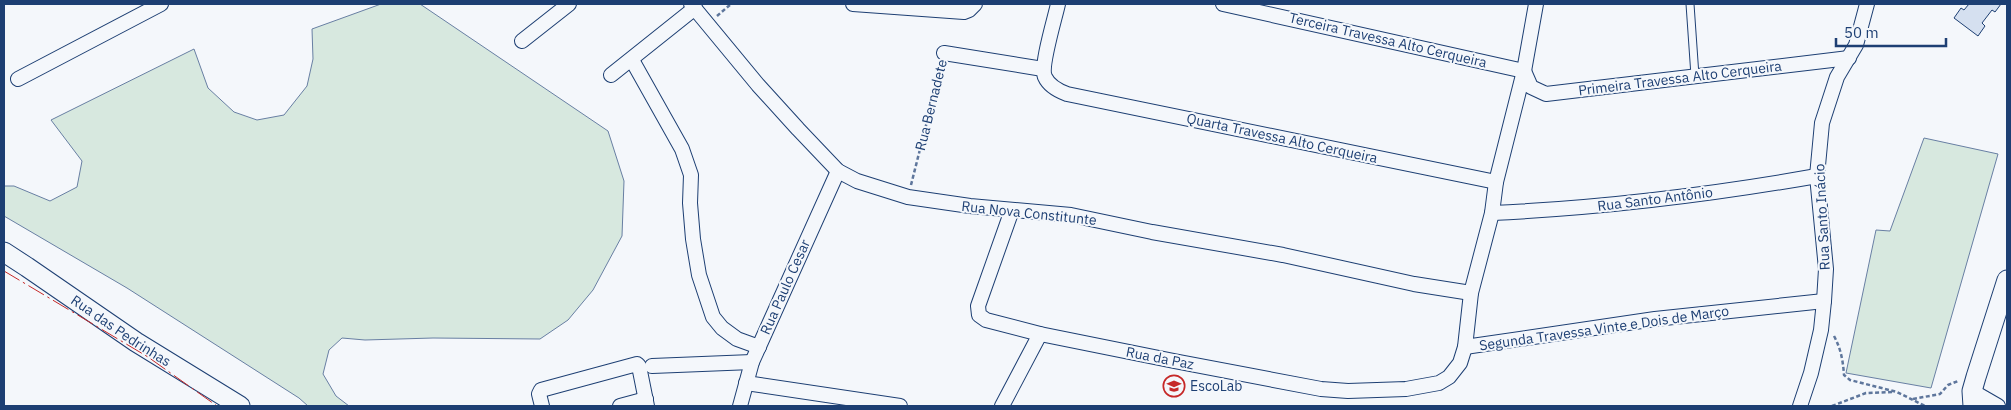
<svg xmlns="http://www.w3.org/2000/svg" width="2011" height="410" viewBox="0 0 2011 410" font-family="'IBM Plex Sans',sans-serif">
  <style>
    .green { fill: #d7e8df; stroke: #687fa3 }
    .building { fill: #d5e0f0; stroke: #1d3f73 }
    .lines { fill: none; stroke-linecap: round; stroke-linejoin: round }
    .lane-casing { stroke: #1d3f73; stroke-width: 9 }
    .street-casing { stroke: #1d3f73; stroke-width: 16 }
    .secondary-casing { stroke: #1d3f73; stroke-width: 21 }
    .path { stroke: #5e769c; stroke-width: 2.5; stroke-dasharray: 4 2.5; stroke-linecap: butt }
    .lane { stroke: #f4f7fb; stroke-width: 7 }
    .street { stroke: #f4f7fb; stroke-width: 14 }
    .secondary { stroke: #f4f7fb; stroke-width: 19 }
    .power { stroke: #c62828; stroke-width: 1; stroke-dasharray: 18 4 2.5 4; stroke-linecap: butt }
    .labels { text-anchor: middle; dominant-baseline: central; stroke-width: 4; stroke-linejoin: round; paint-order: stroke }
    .street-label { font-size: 14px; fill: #1d3f73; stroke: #f4f7fb }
    .poi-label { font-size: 14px; fill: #1d3f73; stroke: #f4f7fb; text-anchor: start }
  </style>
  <rect width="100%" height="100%" fill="#f4f7fb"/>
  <g class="green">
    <path d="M381,4H420L608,131L624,181L622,236L593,290L568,320L540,339L433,338L365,340L342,338L329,350L323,374L336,396L349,406H308L299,398L127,288L4,216V186H14L50,201L77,187L82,161L51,120L194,49L208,88L234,112L257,120L284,115L307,86L313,59L312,29Z"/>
    <path d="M1924,138L1998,154L1931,388L1846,373L1876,230L1890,231Z"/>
  </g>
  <path class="building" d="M1969,4H2001L1995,12L1992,10L1982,23L1985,26L1978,36L1954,18L1961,8L1964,10Z"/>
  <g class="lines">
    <g class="lane-casing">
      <path id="lane" d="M1690,4L1695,76"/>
    </g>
    <g class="street-casing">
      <g id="street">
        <path d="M691,4L758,85L798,129L838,171L857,181L908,197L970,206L1071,215L1152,232L1283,255L1414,284L1471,293"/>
        <path d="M853,4L964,12L969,10L975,4"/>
        <path d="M1058,4C1055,18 1040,67 1045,77C1049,86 1059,91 1067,94L1496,182"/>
        <path d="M1223,4L1524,71L1531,87L1546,94L1849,58"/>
        <path d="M1536,4L1524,71L1496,182L1492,213L1471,293L1465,347L1655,319L1824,301"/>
        <path d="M522,41L569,4"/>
        <path d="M944,53L1043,69"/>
        <path d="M632,60L682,149L691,175L690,203L693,239L699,275L713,317L722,328L737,339L759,347"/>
        <path d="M611,75L695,8"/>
        <path d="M18,79L161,4"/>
        <path d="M1012,210L978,306L979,315L986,320L1040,334L1174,361L1321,389L1348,391L1406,389L1439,383L1449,377L1460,363L1465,347"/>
        <path d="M1492,213C1601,208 1709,195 1817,176"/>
        <path d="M652,366L752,362"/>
        <path d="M746,383L900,406"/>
        <path d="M1972,391L1998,406"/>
        <path d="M542,406L539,394L541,390L637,364L639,366L647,406"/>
        <path d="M620,406L646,399"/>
        <path d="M740,406L752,362L838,171"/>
        <path d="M1002,406L1040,334"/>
        <path d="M1800,406L1811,373L1821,330L1824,301L1826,269L1817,176L1822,123L1837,77L1856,45L1867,4"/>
      </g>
    </g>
    <g class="secondary-casing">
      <g id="secondary">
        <path id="s1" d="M4,252L27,267L136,342L240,406"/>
        <path d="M1973,406L1972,391L1976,377L2007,280"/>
      </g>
    </g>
    <g class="path">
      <path d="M717,16L731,4"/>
      <path d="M911,185L941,66"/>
      <path d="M1834,336C1841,349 1843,361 1844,375L1850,380L1897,392L1925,406"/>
      <path d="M1913,399L1940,394L1948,385L1958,381"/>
      <path d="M1832,406L1866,393L1893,392"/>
    </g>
    <use href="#lane" class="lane"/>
    <use href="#street" class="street"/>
    <use href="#secondary" class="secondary"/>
    <path class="power" d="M4,271L148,357L217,406"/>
  </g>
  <defs>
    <g id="university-ring" transform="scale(1.125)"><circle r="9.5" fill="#f4f7fb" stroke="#c62828" stroke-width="1.5"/><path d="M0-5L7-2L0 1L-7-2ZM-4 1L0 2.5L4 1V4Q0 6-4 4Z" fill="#c62828"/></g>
  </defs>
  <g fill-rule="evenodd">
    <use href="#university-ring" x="1174" y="386"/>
  </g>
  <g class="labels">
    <g class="street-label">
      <text transform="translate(1388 40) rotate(13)">Terceira Travessa Alto Cerqueira</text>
      <text transform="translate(1680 78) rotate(-7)">Primeira Travessa Alto Cerqueira</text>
      <text transform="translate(931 105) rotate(-76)">Rua Bernadete</text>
      <text transform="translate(1282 138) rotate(12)">Quarta Travessa Alto Cerqueira</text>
      <text transform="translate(1655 199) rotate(-7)">Rua Santo Antônio</text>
      <text transform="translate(1029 213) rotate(6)">Rua Nova Constitunte</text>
      <text transform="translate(1822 217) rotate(-93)">Rua Santo Inácio</text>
      <text transform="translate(785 287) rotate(-66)">Rua Paulo Cesar</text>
      <text transform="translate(1604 328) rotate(-8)">Segunda Travessa Vinte e Dois de Março</text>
      <text stroke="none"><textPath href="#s1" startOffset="141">Rua das Pedrinhas</textPath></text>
      <text transform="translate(1160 358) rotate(11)">Rua da Paz</text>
    </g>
    <g class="poi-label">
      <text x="1190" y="386">EscoLab</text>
    </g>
  </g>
  <rect width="2011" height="410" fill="none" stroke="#1d3f73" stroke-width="10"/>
  <path d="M1836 38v8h110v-8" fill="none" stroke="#1d3f73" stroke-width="2.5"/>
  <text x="1844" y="38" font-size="15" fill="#1d3f73" stroke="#f4f7fb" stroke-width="4" paint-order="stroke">50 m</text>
</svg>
